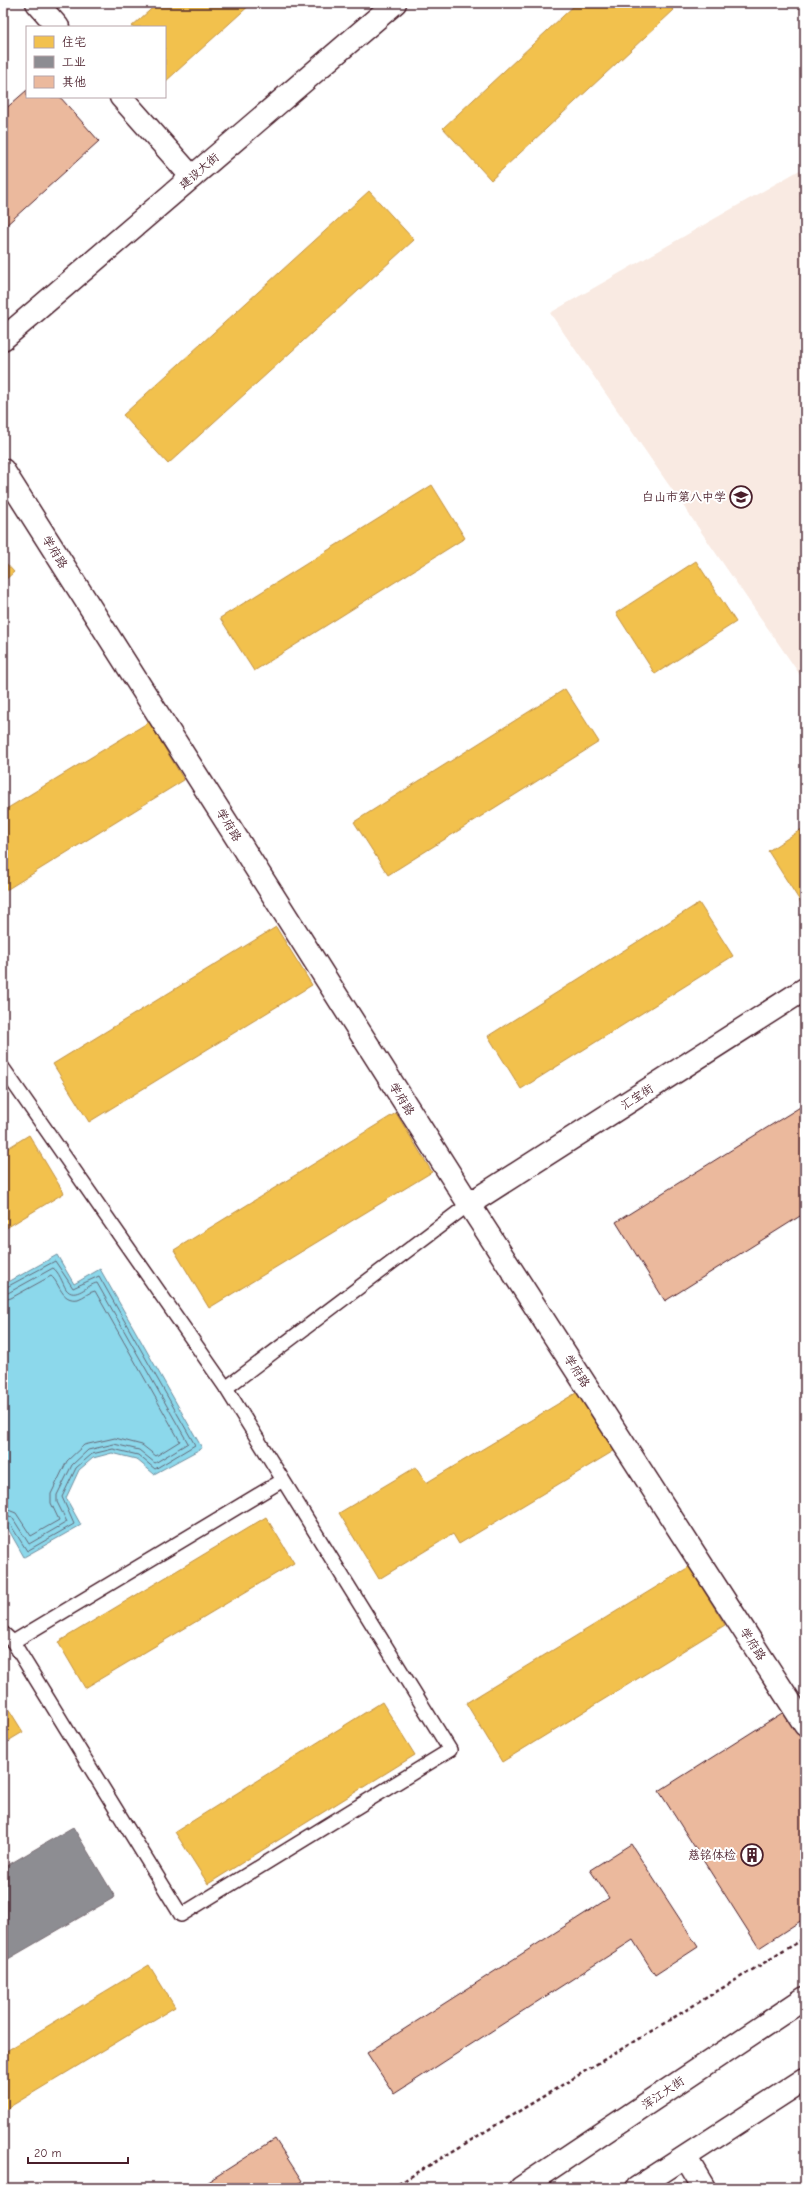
<svg xmlns="http://www.w3.org/2000/svg" width="808" height="2191" viewBox="0 0 808 2191" font-family="'Comic Neue','LXGW WenKai TC',sans-serif">
  <style>
    .built { fill: #f9eae2 }
    .water { fill: #8cd8eb; stroke: #728e9e }
    .homes { fill: #f2c14e; stroke: #c09044 }
    .industry { fill: #8d8d92; stroke: #796c73 }
    .lines { fill: none; stroke-linecap: round; stroke-linejoin: round }
    .shore { stroke: #646978; stroke-width: 1 }
    .building { fill: #ebb99d; stroke: #4a1f2b }
    .lane-casing { stroke: #4a1f2b; stroke-width: 16 }
    .street-casing { stroke: #4a1f2b; stroke-width: 25 }
    .secondary-casing { stroke: #4a1f2b; stroke-width: 25 }
    .primary-casing { stroke: #4a1f2b; stroke-width: 25 }
    .path { stroke: #4a1f2b; stroke-width: 2.5; stroke-dasharray: 4 3; stroke-linecap: butt }
    .lane { stroke: #fff; stroke-width: 13 }
    .street { stroke: #fff; stroke-width: 22 }
    .secondary { stroke: #fff; stroke-width: 22 }
    .primary { stroke: #fff; stroke-width: 22 }
    .labels { text-anchor: middle; dominant-baseline: central; stroke-width: 4; stroke-linejoin: round; paint-order: stroke }
    .street-label { font-size: 12px; fill: #4a1f2b; stroke: #fff }
    .poi-label { font-size: 12px; fill: #4a1f2b; stroke: #fff; text-anchor: end }
  </style>
  <rect width="100%" height="100%" fill="#fff"/>
  <filter id="ink" filterUnits="userSpaceOnUse"><feTurbulence type="fractalNoise" baseFrequency=".025" numOctaves="2"/><feDisplacementMap in="SourceGraphic" scale="8" xChannelSelector="R" yChannelSelector="G"/><feConvolveMatrix kernelMatrix="1 2 1 2 8 2 1 2 1" color-interpolation-filters="sRGB"/></filter>
  <g filter="url(#ink)">
    <path class="built" d="M805,167V682L550,313Z"/>
    <path class="water" d="M57,1255L74,1284L100,1269L202,1448L154,1474L136,1459L112,1453L93,1458L79,1470L66,1498L81,1525L24,1557L3,1520V1285Z"/>
    <g class="homes">
      <path d="M158,3H252L165,82V27H131Z"/>
      <path d="M577,3H667L674,10L491,180L443,128Z"/>
      <path d="M369,191L414,240L168,464L123,415Z"/>
      <path d="M432,485L465,538L254,671L220,618Z"/>
      <path d="M3,560L14,572L3,582Z"/>
      <path d="M696,561L736,622L655,674L616,613Z"/>
      <path d="M565,689L599,742L388,875L354,822Z"/>
      <path d="M149,722L184,780L3,892V811Z"/>
      <path d="M805,827V909L768,851Z"/>
      <path d="M699,903L733,956L521,1089L488,1036Z"/>
      <path d="M276,927L312,985L89,1122L53,1064Z"/>
      <path d="M396,1113L432,1172L209,1308L174,1250Z"/>
      <path d="M29,1135L64,1193L3,1230V1151Z"/>
      <path d="M581,1390L617,1449L459,1544L453,1534L379,1579L339,1513L416,1467L426,1483Z"/>
      <path d="M266,1517L294,1563L85,1688L58,1642Z"/>
      <path d="M689,1567L725,1625L502,1762L466,1703Z"/>
      <path d="M3,1700L23,1732L3,1744Z"/>
      <path d="M382,1702L415,1755L208,1884L175,1832Z"/>
      <path d="M149,1965L175,2007L3,2111V2053Z"/>
    </g>
    <path class="industry" d="M73,1827L115,1897L3,1962V1868Z"/>
    <g class="lines">
      <g class="shore">
        <path d="M3,1289L55,1261L73,1288L99,1276L195,1445L155,1469L138,1455L113,1449L92,1454L76,1468L62,1497L74,1524L27,1551L8,1521L3,1519"/>
        <path d="M3,1294L8,1293L53,1268C59,1272 62,1282 66,1289C75,1301 88,1284 97,1283L188,1443L155,1463L139,1450L114,1444L88,1450L72,1465L57,1495V1502L67,1522L29,1544L12,1517L3,1514"/>
        <path d="M3,1300L11,1298L51,1276C60,1283 61,1302 78,1299C84,1297 89,1292 95,1291L180,1441L156,1456L142,1445L115,1438L84,1445L67,1461L51,1494V1503L59,1520L31,1536L16,1513L3,1508"/>
      </g>
    </g>
    <g class="building">
      <path d="M27,90V97H60L99,141L3,228V111Z"/>
      <path d="M805,1104V1213L665,1301L616,1222Z"/>
      <path d="M790,1708L805,1731V1918L759,1948L659,1791Z"/>
      <path d="M631,1844L698,1947L655,1975L633,1940L394,2094L367,2053L609,1898L590,1870Z"/>
      <path d="M275,2139L302,2181L291,2188H198Z"/>
    </g>
    <g class="lines">
      <g class="lane-casing">
        <g id="lane">
          <path d="M3,1068L226,1388L469,1204"/>
          <path d="M226,1388L450,1750L181,1915L13,1642L283,1480"/>
          <path d="M3,1633L13,1642"/>
        </g>
      </g>
      <g class="street-casing">
        <g id="street">
          <path d="M37,3L58,27"/>
          <path d="M121,97L192,177"/>
        </g>
      </g>
      <g class="secondary-casing">
        <g id="secondary">
          <path d="M3,339L395,3"/>
          <path d="M3,470L469,1204L805,1725"/>
          <path d="M469,1204L805,989"/>
          <path d="M686,2158L704,2188"/>
        </g>
      </g>
      <g class="primary-casing">
        <g id="primary">
          <path d="M521,2188L805,1998"/>
          <path d="M637,2188L805,2079"/>
        </g>
      </g>
      <path class="path" d="M392,2188L805,1938"/>
      <use href="#lane" class="lane"/>
      <use href="#street" class="street"/>
      <use href="#secondary" class="secondary"/>
      <use href="#primary" class="primary"/>
    </g>
  </g>
  <defs>
    <g id="school-ring" transform="scale(1.15)"><circle r="9.5" fill="#fff" stroke="#4a1f2b" stroke-width="1.5"/><path d="M0-5L7-2L0 1L-7-2ZM-4 1L0 2.5L4 1V4Q0 6-4 4Z" fill="#4a1f2b"/></g>
    <g id="building-ring" transform="scale(1.15)"><circle r="9.5" fill="#fff" stroke="#4a1f2b" stroke-width="1.5"/><path d="M-4-6H4V6H1V3H-1V6H-4ZM-2.5-4.3h1.7v1.8h-1.7ZM.8-4.3h1.7v1.8H.8ZM-2.5-1h1.7V.8h-1.7ZM.8-1h1.7V.8H.8Z" fill="#4a1f2b"/></g>
  </defs>
  <g fill-rule="evenodd">
    <use href="#school-ring" x="741" y="497"/>
    <use href="#building-ring" x="752" y="1855"/>
  </g>
  <g class="labels">
    <g class="street-label">
      <text transform="translate(199 171) rotate(-41)">建设大街</text>
      <text transform="translate(55 552) rotate(58)">学府路</text>
      <text transform="translate(229 825) rotate(58)">学府路</text>
      <text transform="translate(637 1097) rotate(-33)">汇宝街</text>
      <text transform="translate(402 1099) rotate(58)">学府路</text>
      <text transform="translate(577 1371) rotate(57)">学府路</text>
      <text transform="translate(753 1644) rotate(57)">学府路</text>
      <text transform="translate(663 2093) rotate(-34)">浑江大街</text>
    </g>
    <g class="poi-label">
      <text x="726" y="497">白山市第八中学</text>
      <text x="736" y="1855">慈铭体检</text>
    </g>
  </g>
  <rect width="808" height="2191" fill="none" stroke="#fff" stroke-width="16"/>
  <rect x="8" y="8" width="792" height="2175" fill="none" stroke="#4a1f2b" stroke-width="1.5" filter="url(#ink)"/>
  <rect x="26" y="26" width="140" height="72" fill="#ffffff" stroke="#b7a5aa"/>
  <rect x="34" y="36" width="20" height="12" fill="#f2c14e" stroke="#b7a5aa"/>
  <text x="62" y="46" font-size="12" fill="#4a1f2b">住宅</text>
  <rect x="34" y="56" width="20" height="12" fill="#8d8d92" stroke="#b7a5aa"/>
  <text x="62" y="66" font-size="12" fill="#4a1f2b">工业</text>
  <rect x="34" y="76" width="20" height="12" fill="#ebb99d" stroke="#b7a5aa"/>
  <text x="62" y="86" font-size="12" fill="#4a1f2b">其他</text>
  <path d="M28 2157v6h100v-6" fill="none" stroke="#4a1f2b" stroke-width="2"/>
  <text x="34" y="2157" font-size="12" fill="#4a1f2b" stroke="#ffffff" stroke-width="3" paint-order="stroke">20 m</text>
</svg>
